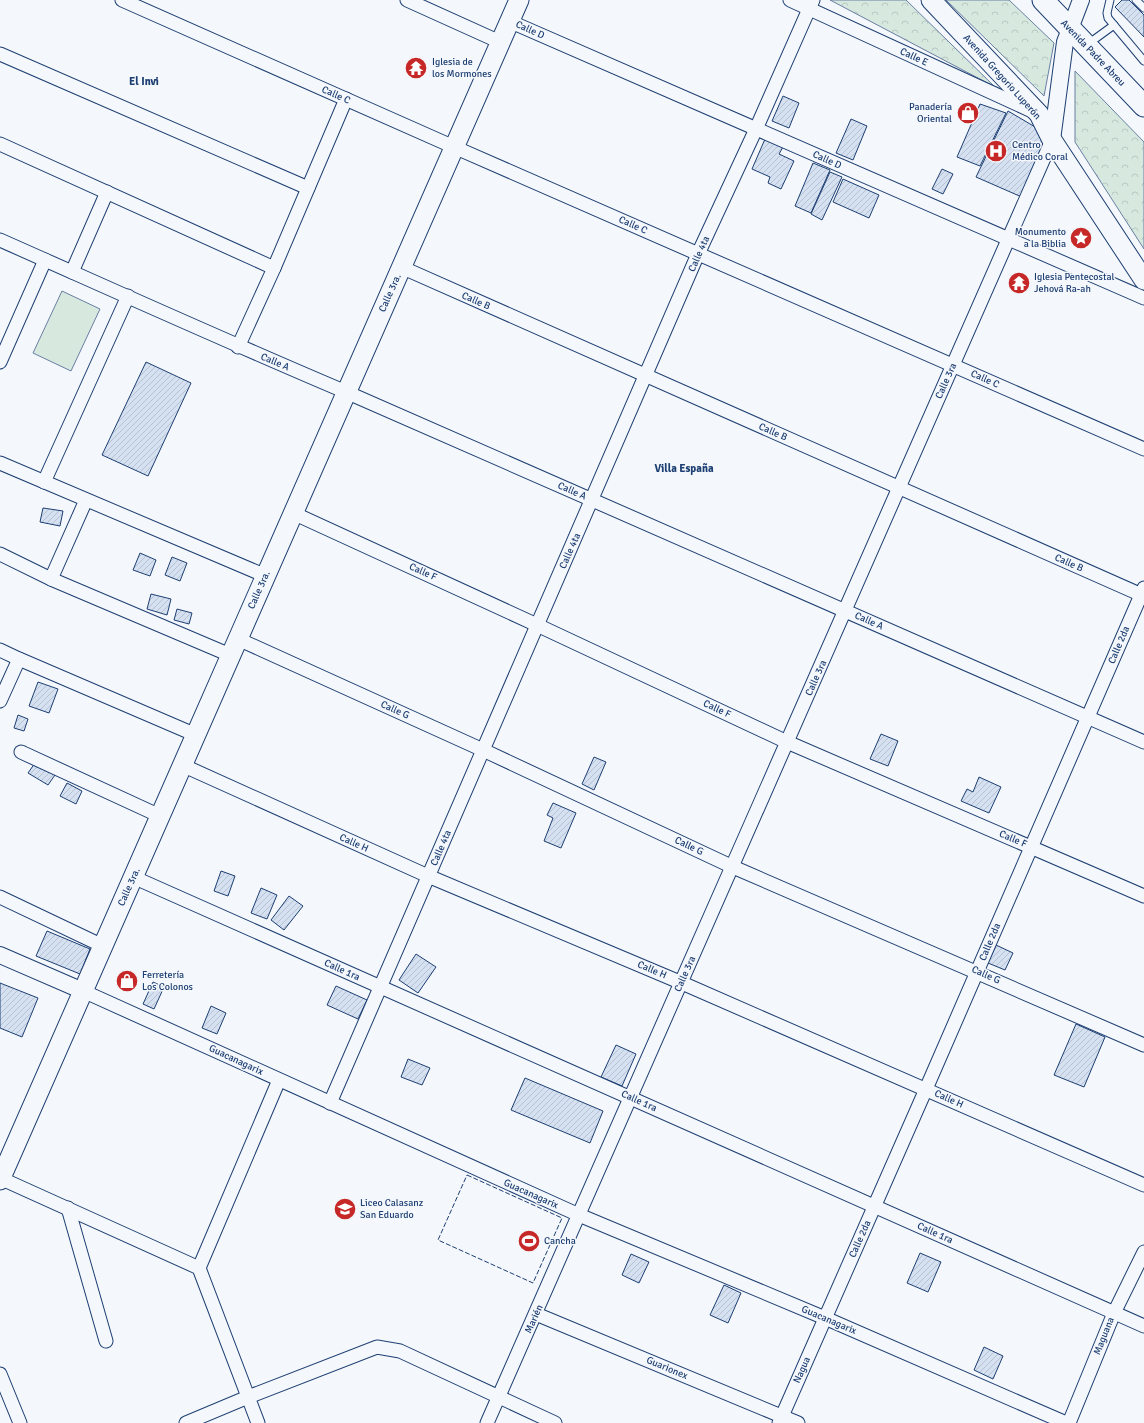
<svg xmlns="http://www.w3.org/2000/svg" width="1144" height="1423" viewBox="0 0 1144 1423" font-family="Signika,sans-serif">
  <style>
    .forest { fill: url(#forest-crowns); stroke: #687fa3 }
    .pitch { fill: #d7e8df; stroke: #687fa3 }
    .building { fill: url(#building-hatch); stroke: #1d3f73 }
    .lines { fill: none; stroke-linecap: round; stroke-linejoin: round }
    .service-casing { stroke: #1d3f73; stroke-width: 9 }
    .minor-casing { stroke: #1d3f73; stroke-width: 15 }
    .tertiary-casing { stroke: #1d3f73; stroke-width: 18 }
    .secondary-casing { stroke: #1d3f73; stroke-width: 21 }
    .primary-casing { stroke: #1d3f73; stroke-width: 23 }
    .service { stroke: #f4f7fb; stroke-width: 7 }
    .minor { stroke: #f4f7fb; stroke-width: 13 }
    .tertiary { stroke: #f4f7fb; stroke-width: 16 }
    .secondary { stroke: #f4f7fb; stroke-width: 19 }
    .primary { stroke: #f4f7fb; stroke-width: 21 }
    .fence { stroke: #1d3f73; stroke-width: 1; stroke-dasharray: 5 2; stroke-linecap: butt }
    .labels { text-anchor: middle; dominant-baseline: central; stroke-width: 3; stroke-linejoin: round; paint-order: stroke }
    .street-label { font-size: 10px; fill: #1d3f73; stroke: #f4f7fb }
    .poi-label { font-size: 10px; fill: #1d3f73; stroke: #f4f7fb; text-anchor: start }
    .neighbourhood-label { font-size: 11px; font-weight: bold; fill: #1d3f73; stroke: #f4f7fb }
  </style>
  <defs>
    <pattern id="forest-crowns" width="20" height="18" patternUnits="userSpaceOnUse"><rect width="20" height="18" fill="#d7e8df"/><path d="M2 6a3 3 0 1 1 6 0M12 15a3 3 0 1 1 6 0" fill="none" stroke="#b8c8c3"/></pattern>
    <pattern id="building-hatch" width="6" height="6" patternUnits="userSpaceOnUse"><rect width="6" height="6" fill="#d5e0f0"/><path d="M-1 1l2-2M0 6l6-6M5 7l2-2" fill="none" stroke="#b6c1d1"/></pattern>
  </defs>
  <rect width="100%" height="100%" fill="#f4f7fb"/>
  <g class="forest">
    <path d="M830,0H906L995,87Z"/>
    <path d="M946,0H1009L1054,43L1044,96Z"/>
    <path d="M1075,71L1144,142V249L1075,142Z"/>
  </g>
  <path class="pitch" d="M62,291L100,309L71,371L33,353Z"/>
  <g class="building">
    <path d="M1122,0H1129L1144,15V37L1115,7Z"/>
    <path d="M783,96L799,103L789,128L772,121Z"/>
    <path d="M980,104L1006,113L980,166L957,157Z"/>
    <path d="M1008,111L1042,131L1049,140L1024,198L976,177Z"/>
    <path d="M851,119L867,126L853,160L836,153Z"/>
    <path d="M765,139L783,147L779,154L794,161L781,189L768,183L770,177L752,169Z"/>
    <path d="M813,163L830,170L811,213L795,206Z"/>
    <path d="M942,169L953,174L943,194L932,189Z"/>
    <path d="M830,172L842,177L822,220L811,214Z"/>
    <path d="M843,179L879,195L869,218L833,202Z"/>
    <path d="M146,362L191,383L148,476L102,455Z"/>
    <path d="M43,508L63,511L60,526L40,522Z"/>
    <path d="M140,553L156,560L150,576L133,570Z"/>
    <path d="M172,557L187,563L180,581L165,575Z"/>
    <path d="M151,594L171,599L167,615L147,609Z"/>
    <path d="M177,609L192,613L189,624L174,620Z"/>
    <path d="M38,682L58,689L49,713L29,706Z"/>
    <path d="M18,715L28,719L24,731L14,728Z"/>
    <path d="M881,734L898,741L888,766L870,759Z"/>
    <path d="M594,757L606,762L594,790L582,784Z"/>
    <path d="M35,763L55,775L48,785L28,773Z"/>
    <path d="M979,777L1001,787L989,813L961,801L967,789L973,792Z"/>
    <path d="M67,783L82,791L76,804L60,796Z"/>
    <path d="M553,803L576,813L561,848L544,841L553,818L547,815Z"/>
    <path d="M221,871L235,876L228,896L214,891Z"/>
    <path d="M261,888L277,895L267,919L251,913Z"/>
    <path d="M289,896L303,906L284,930L271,920Z"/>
    <path d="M47,931L90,949L80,974L36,956Z"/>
    <path d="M996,945L1013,953L1005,970L988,963Z"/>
    <path d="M416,954L436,967L418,993L399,980Z"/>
    <path d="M153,982L164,987L154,1009L143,1004Z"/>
    <path d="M0,983L38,998L22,1037L0,1028Z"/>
    <path d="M336,986L367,1000L358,1019L327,1005Z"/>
    <path d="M211,1006L226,1013L217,1034L202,1028Z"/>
    <path d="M1076,1024L1105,1037L1084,1087L1054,1075Z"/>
    <path d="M616,1045L636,1054L622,1086L601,1077Z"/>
    <path d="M408,1059L430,1068L422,1085L401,1077Z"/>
    <path d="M525,1078L603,1111L590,1143L511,1110Z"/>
    <path d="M920,1253L941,1262L928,1292L907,1283Z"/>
    <path d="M631,1254L649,1262L639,1283L622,1275Z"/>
    <path d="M724,1285L741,1293L728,1323L710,1315Z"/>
    <path d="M984,1347L1003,1356L993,1379L974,1370Z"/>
  </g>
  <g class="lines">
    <g class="service-casing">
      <g id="service">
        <path d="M1110,0L1107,13L1108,18L1144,61"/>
        <path d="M1136,0L1144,8"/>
        <path d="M1088,44L1114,25"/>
      </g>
    </g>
    <g class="minor-casing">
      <g id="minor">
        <path d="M122,0L454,147L1144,449"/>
        <path d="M407,0L500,42"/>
        <path d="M790,0L1032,111"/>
        <path d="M509,21L1144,298"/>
        <path d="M0,54L308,188"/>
        <path d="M0,144L274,268"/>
        <path d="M0,240C115,291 230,343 346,392L1144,742"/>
        <path d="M401,267L1144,596"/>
        <path d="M72,272L107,192"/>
        <path d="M238,347L274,268L346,99"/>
        <path d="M0,362L45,260"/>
        <path d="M0,463L266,576"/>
        <path d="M44,482L128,296"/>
        <path d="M293,513L537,625L787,742L1144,896"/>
        <path d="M0,554L51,579L230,655"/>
        <path d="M51,579L86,500"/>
        <path d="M238,639L483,750L733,867L1144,1045"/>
        <path d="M0,650L19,659L196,735"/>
        <path d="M0,701L19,659"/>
        <path d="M21,752L160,816"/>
        <path d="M182,765L428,876L682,983L1144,1185"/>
        <path d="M133,877L1144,1326"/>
        <path d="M0,897L103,946"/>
        <path d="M83,991L579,1215L825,1318L1066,1423"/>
        <path d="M330,1103L698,254L756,129L813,0"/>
        <path d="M0,1178L199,1268L258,1423"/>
        <path d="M68,1208L106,1341"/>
        <path d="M199,1268L279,1080"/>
        <path d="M536,1314L798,1423"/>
        <path d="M0,1374L20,1423"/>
        <path d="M186,1423L248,1397L377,1347L400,1351L555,1423"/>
        <path d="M487,1423L1052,140"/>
        <path d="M779,1423L926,1089L1144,588"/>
        <path d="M1069,1423L1114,1313L1144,1252"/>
      </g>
    </g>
    <g class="tertiary-casing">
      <g id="tertiary">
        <path d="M1052,140L1065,42L1081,0"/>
        <path d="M0,955L83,991"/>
      </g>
    </g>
    <g class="secondary-casing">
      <g id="secondary">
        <path d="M931,0L1039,114L1052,140L1144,280"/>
        <path d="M0,1180L519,0"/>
      </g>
    </g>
    <g class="primary-casing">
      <path id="primary" d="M1043,0L1144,106"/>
    </g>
    <use href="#service" class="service"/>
    <use href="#minor" class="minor"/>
    <use href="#tertiary" class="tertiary"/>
    <use href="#secondary" class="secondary"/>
    <use href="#primary" class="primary"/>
    <path class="fence" d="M467,1175L562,1218L533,1283L438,1240Z"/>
  </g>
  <defs>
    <g id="temple-disc" transform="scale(1.15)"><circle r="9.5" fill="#c62828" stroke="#f4f7fb"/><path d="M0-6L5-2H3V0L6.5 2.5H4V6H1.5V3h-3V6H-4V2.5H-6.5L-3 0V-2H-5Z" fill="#fff"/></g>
    <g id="shop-disc" transform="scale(1.15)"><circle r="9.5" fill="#c62828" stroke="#f4f7fb"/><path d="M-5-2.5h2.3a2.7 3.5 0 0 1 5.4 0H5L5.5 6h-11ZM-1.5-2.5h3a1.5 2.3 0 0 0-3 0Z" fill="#fff"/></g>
    <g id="hospital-disc" transform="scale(1.15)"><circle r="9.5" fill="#c62828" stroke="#f4f7fb"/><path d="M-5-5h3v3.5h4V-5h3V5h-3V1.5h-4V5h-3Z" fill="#fff"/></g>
    <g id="sight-disc" transform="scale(1.15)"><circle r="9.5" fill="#c62828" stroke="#f4f7fb"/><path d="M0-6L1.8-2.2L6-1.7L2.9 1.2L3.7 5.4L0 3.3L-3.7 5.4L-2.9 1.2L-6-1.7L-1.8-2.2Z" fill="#fff"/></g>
    <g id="school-disc" transform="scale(1.15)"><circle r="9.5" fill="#c62828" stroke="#f4f7fb"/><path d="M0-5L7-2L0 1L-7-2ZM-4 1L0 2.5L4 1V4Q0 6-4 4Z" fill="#fff"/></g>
    <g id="stadium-disc" transform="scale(1.15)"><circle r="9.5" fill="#c62828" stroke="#f4f7fb"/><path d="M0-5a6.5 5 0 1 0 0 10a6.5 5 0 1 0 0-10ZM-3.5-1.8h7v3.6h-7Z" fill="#fff"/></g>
  </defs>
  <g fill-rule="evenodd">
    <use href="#temple-disc" x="416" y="68"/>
    <use href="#shop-disc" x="968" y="113"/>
    <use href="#hospital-disc" x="996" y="151"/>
    <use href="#sight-disc" x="1081" y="238"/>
    <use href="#temple-disc" x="1019" y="283"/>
    <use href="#shop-disc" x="127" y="981"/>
    <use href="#school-disc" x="345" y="1209"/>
    <use href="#stadium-disc" x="529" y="1241"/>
  </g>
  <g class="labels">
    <g class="street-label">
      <text transform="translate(530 30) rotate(24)">Calle D</text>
      <text transform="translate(1093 53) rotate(46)">Avenida Padre Abreu</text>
      <text transform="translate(914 57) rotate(25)">Calle E</text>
      <text transform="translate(1002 77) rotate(48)">Avenida Gregorio Luperón</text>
      <text transform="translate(336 95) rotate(24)">Calle C</text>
      <text transform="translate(827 160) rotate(24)">Calle D</text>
      <text transform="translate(633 225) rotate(24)">Calle C</text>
      <text transform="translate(699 254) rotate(-66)">Calle 4ta</text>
      <text transform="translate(390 293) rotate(-66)">Calle 3ra.</text>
      <text transform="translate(476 301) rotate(24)">Calle B</text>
      <text transform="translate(275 362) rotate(23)">Calle A</text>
      <text transform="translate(985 379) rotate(24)">Calle C</text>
      <text transform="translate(946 381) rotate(-66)">Calle 3ra</text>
      <text transform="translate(773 432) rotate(24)">Calle B</text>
      <text transform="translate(572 491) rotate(24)">Calle A</text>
      <text transform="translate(570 551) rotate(-66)">Calle 4ta</text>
      <text transform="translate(1069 563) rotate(24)">Calle B</text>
      <text transform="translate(423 572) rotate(24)">Calle F</text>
      <text transform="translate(259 590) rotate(-66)">Calle 3ra.</text>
      <text transform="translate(869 621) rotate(24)">Calle A</text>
      <text transform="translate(1119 645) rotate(-67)">Calle 2da</text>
      <text transform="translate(816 678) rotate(-66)">Calle 3ra</text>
      <text transform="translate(717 709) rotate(25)">Calle F</text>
      <text transform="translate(395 710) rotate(24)">Calle G</text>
      <text transform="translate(1013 839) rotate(23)">Calle F</text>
      <text transform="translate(354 843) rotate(24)">Calle H</text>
      <text transform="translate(689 846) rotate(25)">Calle G</text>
      <text transform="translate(441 848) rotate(-67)">Calle 4ta</text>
      <text transform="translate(129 887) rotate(-66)">Calle 3ra.</text>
      <text transform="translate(990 942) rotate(-67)">Calle 2da</text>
      <text transform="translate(342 970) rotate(24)">Calle 1ra</text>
      <text transform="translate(652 970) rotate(23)">Calle H</text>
      <text transform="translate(685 974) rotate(-66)">Calle 3ra</text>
      <text transform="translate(986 975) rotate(24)">Calle G</text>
      <text transform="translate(236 1060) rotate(25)">Guacanagarix</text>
      <text transform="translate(949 1099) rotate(24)">Calle H</text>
      <text transform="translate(639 1101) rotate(24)">Calle 1ra</text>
      <text transform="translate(531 1194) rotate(24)">Guacanagarix</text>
      <text transform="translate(935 1233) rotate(24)">Calle 1ra</text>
      <text transform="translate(860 1239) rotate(-66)">Calle 2da</text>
      <text transform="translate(534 1319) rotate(-66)">Marién</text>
      <text transform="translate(829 1320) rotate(23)">Guacanagarix</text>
      <text transform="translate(1104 1336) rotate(-68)">Maguana</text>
      <text transform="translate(667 1368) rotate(23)">Guarionex</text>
      <text transform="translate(802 1370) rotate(-66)">Nagua</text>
    </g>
    <g class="poi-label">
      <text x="432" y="62">Iglesia de<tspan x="432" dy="12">los Mormones</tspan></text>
      <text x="952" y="107" text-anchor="end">Panadería<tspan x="952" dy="12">Oriental</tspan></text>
      <text x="1012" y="145">Centro<tspan x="1012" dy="12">Médico Coral</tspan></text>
      <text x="1066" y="232" text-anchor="end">Monumento<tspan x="1066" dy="12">a la Biblia</tspan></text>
      <text x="1034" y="277">Iglesia Pentecostal<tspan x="1034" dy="12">Jehová Ra-ah</tspan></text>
      <text x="142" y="975">Ferretería<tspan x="142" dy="12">Los Colonos</tspan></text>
      <text x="360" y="1203">Liceo Calasanz<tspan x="360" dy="12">San Eduardo</tspan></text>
      <text x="544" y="1241">Cancha</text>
    </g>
    <g class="neighbourhood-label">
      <text x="144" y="81">El Invi</text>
      <text x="684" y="468">Villa España</text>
    </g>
  </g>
</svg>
